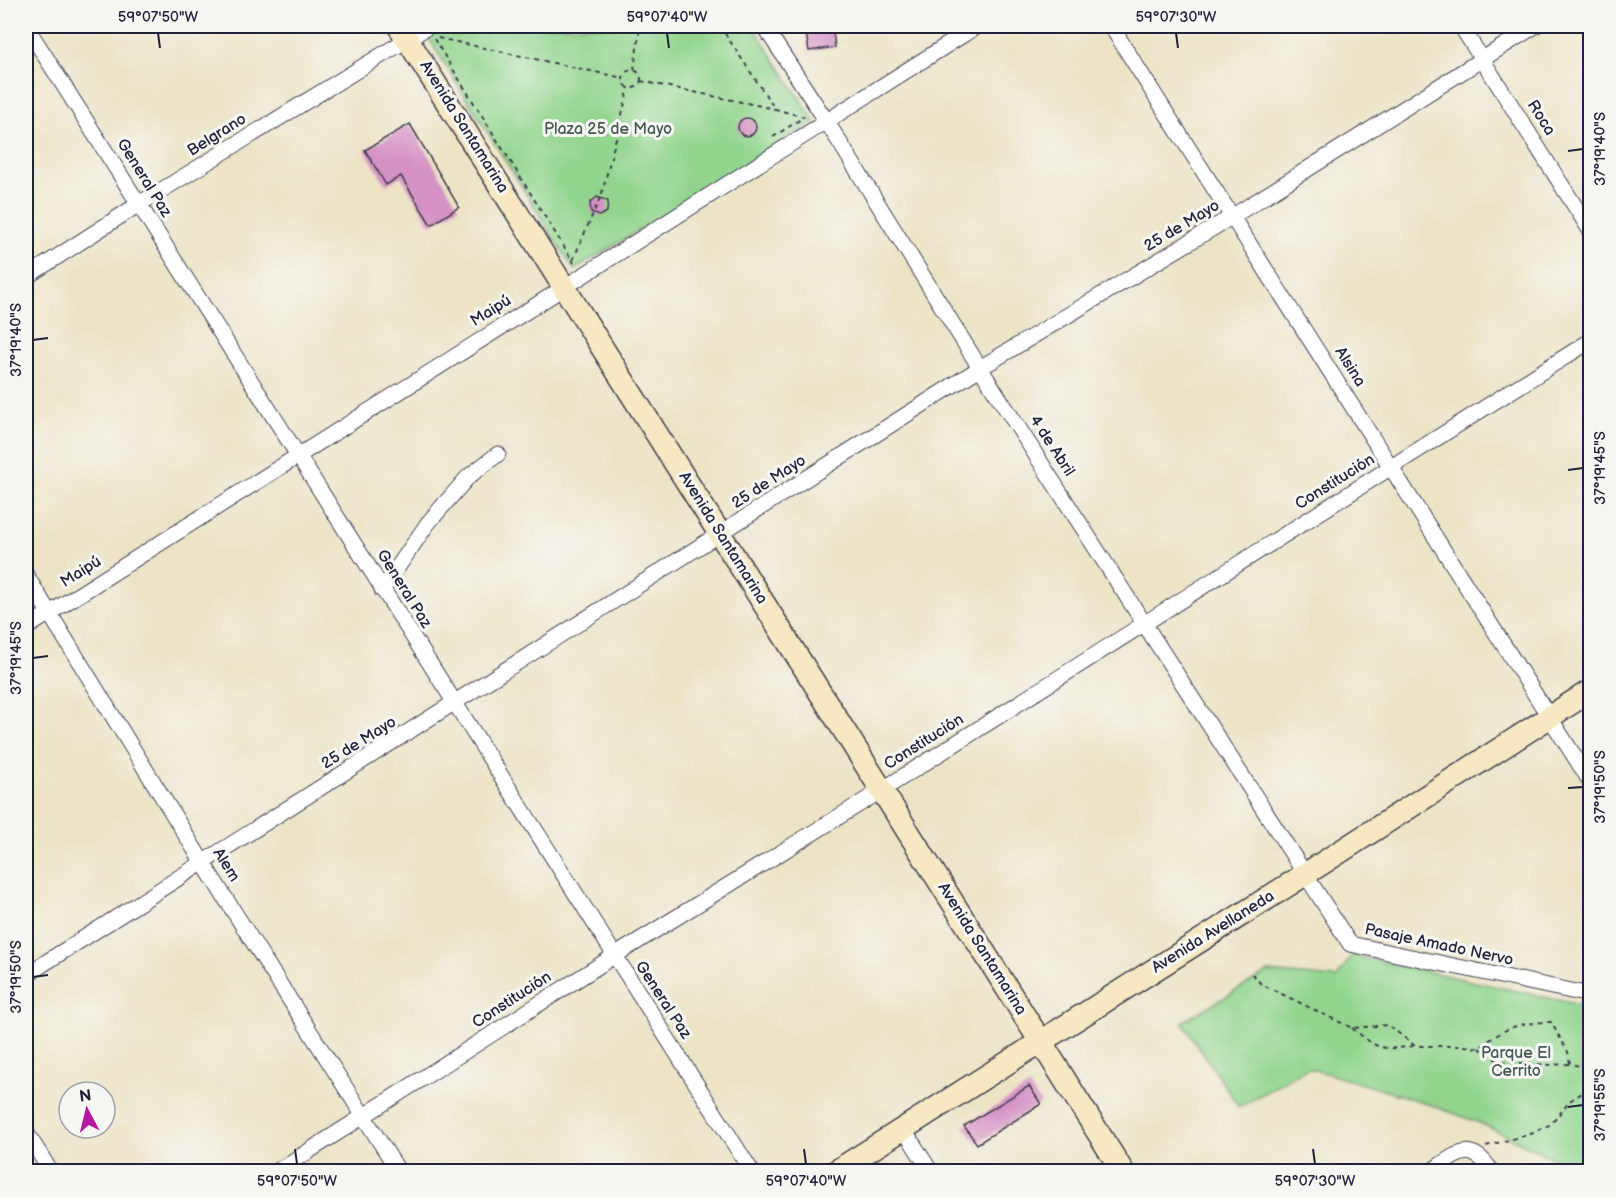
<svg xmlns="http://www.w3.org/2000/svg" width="1616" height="1197" viewBox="0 0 1616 1197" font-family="'Balsamiq Sans',sans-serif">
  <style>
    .green { fill: #92d58e; stroke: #5a7c64; stroke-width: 1.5 }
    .building { fill: #d691c4 }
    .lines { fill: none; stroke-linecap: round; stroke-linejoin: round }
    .minor-casing { stroke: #403f50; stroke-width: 17 }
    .secondary-casing { stroke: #403f50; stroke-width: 25 }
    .path { stroke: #403f50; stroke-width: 2; stroke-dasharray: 4.5 4.5; stroke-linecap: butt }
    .minor { stroke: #fff; stroke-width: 15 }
    .secondary { stroke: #f7e8c3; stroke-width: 22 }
    .ticks { fill: none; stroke: #22223b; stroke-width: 2 }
    .labels { text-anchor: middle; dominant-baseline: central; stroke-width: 6; stroke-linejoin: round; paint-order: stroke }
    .street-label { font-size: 16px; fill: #22223b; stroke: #f6f6f2 }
    .park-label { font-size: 16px; fill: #445854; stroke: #f6f6f2 }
    .neatline { fill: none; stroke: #22223b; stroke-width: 2 }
    .ticks-label { font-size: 15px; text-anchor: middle; fill: #22223b }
  </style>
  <rect width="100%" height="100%" fill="#f6f6f2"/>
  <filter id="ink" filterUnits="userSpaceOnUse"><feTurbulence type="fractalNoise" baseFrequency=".0167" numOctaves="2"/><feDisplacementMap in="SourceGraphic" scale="12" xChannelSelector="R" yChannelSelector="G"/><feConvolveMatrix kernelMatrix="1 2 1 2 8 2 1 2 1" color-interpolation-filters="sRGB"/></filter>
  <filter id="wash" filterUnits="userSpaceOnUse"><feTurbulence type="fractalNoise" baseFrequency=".008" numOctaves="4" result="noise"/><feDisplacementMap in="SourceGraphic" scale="24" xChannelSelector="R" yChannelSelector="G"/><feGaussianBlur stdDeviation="1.35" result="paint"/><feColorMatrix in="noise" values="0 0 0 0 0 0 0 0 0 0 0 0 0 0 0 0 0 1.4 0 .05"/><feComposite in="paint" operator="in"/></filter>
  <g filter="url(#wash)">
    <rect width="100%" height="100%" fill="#ede4c7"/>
    <g class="green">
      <path d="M443,26H753L815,122L574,270L427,36Z"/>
      <path d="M1352,955L1590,1007V1171H1579L1480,1123L1420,1101L1308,1068L1239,1107L1182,1022L1268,972L1337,978Z"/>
    </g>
    <g id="blocks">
      <g class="building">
        <path d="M805,26H832L835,47L809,51Z"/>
        <circle cx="747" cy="127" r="9"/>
        <path d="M410,124L459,207L431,225L401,176L386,185L365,150Z"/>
        <path d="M597,197L608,201L607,212L599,216L591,212L590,203Z"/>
        <path d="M1029,1086L1041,1104L977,1144L964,1126Z"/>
      </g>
    </g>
  </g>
  <g filter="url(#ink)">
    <use href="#blocks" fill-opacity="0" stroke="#403f50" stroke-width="1.5"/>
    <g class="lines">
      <g class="minor-casing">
        <g id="minor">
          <path d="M26,26L752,1172"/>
          <path d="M764,26L827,122L980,368L1350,944L1590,995"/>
          <path d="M1111,26L1590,781"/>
          <path d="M1461,26L1590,230"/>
          <path d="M26,277L139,204L429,26"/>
          <path d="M26,575L203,863L399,1172"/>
          <path d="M382,590L428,523L468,477L498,454"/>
          <path d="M26,628L977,26"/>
          <path d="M26,975L980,368L1233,216L1535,26"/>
          <path d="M26,1132L51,1172"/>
          <path d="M910,1139L931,1172"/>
          <path d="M276,1172L614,956L882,790L1590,341"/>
          <path d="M1430,1172C1456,1155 1470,1138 1492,1172"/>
        </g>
      </g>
      <g class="secondary-casing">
        <g id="secondary">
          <path d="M399,26L1123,1172"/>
          <path d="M835,1172L1304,875L1590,691"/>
        </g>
      </g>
      <g class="path">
        <path d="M720,26L775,109L804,117"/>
        <path d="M443,30L450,26"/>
        <path d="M438,38L623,78"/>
        <path d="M434,39L574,263"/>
        <circle cx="632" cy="79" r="9"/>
        <path d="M634,70L640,26"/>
        <path d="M641,81L775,109"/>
        <path d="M773,137L804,117"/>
        <path d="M573,260L602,193L629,87"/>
        <path d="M1252,974L1261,984L1352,1028L1388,1025L1415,1046H1464L1479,1048C1507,1027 1515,1023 1551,1022L1568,1052L1570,1064L1590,1068"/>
        <path d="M1352,1028C1378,1049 1380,1051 1414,1046"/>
        <path d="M1479,1048L1498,1061L1547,1065L1570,1064"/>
        <path d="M1486,1146L1531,1134L1551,1124L1571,1100L1590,1088"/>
      </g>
      <use href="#minor" class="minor"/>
      <use href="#secondary" class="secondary"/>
    </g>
  </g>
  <path class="ticks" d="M158,33L160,48M667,33L669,48M1176,33L1178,48M1568,151L1583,149M33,340L48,338M1568,470L1583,468M33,658L48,656M1568,788L1583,787M33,977L48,975M1568,1107L1583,1105M295,1149L297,1164M804,1149L806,1164M1313,1149L1315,1164"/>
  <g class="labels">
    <g class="street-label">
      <text transform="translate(1541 118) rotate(58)">Roca</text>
      <text transform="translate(464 127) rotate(58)">Avenida Santamarina</text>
      <text transform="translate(217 135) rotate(-32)">Belgrano</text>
      <text transform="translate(144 178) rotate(58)">General Paz</text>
      <text transform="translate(1182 226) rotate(-31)">25 de Mayo</text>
      <text transform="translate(491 311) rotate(-32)">Maipú</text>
      <text transform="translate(1350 367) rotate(58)">Alsina</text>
      <text transform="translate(1052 446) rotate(57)">4 de Abril</text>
      <text transform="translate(769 482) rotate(-33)">25 de Mayo</text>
      <text transform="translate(1335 482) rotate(-32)">Constitución</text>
      <text transform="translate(723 538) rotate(58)">Avenida Santamarina</text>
      <text transform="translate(81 572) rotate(-32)">Maipú</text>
      <text transform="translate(404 589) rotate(58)">General Paz</text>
      <text transform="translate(924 742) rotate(-32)">Constitución</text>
      <text transform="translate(359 743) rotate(-32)">25 de Mayo</text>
      <text transform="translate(226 865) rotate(58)">Alem</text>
      <text transform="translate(1213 932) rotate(-32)">Avenida Avellaneda</text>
      <text transform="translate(1439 945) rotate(12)">Pasaje Amado Nervo</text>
      <text transform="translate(982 949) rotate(58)">Avenida Santamarina</text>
      <text transform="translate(512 1000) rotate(-33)">Constitución</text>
      <text transform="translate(663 1000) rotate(57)">General Paz</text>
    </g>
    <g class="park-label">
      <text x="608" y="129">Plaza 25 de Mayo</text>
      <text x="1516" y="1053">Parque El<tspan x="1516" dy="18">Cerrito</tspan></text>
    </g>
  </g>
  <rect width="1616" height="1197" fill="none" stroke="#f6f6f2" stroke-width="66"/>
  <g transform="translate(87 1110) rotate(353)"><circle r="28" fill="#f6f6f2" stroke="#a1a1a9" stroke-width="1.5"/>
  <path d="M0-4.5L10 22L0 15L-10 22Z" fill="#b5179e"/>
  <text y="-9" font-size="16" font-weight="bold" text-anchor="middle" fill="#22223b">N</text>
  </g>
  <rect x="33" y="33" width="1550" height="1131" class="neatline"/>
  <g class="ticks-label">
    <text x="158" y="22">59°07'50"W</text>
    <text x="667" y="22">59°07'40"W</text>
    <text x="1176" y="22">59°07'30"W</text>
    <text transform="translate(1600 149) rotate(-90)" y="5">37°19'40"S</text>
    <text transform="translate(16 340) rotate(-90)" y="5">37°19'40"S</text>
    <text transform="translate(1600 468) rotate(-90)" y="5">37°19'45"S</text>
    <text transform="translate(16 658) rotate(-90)" y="5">37°19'45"S</text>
    <text transform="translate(1600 787) rotate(-90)" y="5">37°19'50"S</text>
    <text transform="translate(16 977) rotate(-90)" y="5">37°19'50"S</text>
    <text transform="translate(1600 1105) rotate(-90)" y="5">37°19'55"S</text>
    <text x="297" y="1186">59°07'50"W</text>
    <text x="806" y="1186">59°07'40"W</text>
    <text x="1315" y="1186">59°07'30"W</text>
  </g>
</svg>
